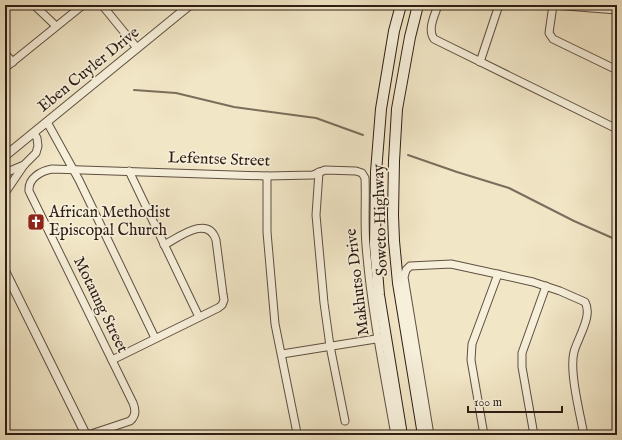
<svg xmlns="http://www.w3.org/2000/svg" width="622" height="440" viewBox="0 0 622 440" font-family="'IM FELL English',serif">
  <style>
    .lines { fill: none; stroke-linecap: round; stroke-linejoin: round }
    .stream { stroke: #7b6d5b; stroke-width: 2 }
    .minor-casing { stroke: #5f4f41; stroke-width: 9 }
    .tertiary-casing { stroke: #5f4f41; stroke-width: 10 }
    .secondary-casing { stroke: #2e1d15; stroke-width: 12 }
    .minor { stroke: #f6efda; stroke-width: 7 }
    .tertiary { stroke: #f6efda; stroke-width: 8 }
    .secondary { stroke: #f6efda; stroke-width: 10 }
    .labels { text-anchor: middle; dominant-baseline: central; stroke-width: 3.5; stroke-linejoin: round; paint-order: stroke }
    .street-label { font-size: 16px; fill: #2e1d15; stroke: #f6efda }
    .poi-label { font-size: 16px; fill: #2e1d15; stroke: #f6efda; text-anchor: start }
  </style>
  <rect width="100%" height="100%" fill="#f1e6c6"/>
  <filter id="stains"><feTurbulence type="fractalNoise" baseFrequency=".005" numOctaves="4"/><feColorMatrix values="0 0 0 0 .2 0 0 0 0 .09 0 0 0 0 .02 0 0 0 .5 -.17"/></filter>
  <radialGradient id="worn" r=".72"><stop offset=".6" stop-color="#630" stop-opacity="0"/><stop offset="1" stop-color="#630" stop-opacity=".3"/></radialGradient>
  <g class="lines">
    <g class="stream">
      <path d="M134,90L176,93L234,107L316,118L363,135"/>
      <path d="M408,155L457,172L509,188L574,221L617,240"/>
    </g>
    <g class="minor-casing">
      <g id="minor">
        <path d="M34,5L56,26"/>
        <path d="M102,5L137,48"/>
        <path d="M438,5C435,15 427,29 434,39L617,129"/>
        <path d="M553,5L549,33L553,39L617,70"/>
        <path d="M553,5L617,10"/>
        <path d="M5,54L13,62"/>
        <path d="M480,62L499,5"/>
        <path d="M5,68L83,5"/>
        <path d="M47,122L79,180L155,338"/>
        <path d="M129,171L199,317"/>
        <path d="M319,172L316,215L324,303L330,346L345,421"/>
        <path d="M5,173L24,165"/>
        <path d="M267,176V232L275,324L297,433"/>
        <path d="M5,193L24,165L36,153L38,146L37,138L34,133"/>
        <path d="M282,354L382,338"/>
        <path d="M112,360L218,308L222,305L224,300L223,294L216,240C208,214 178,238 164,245"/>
        <path d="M88,435L130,421C136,416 136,410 133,403L29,191C28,178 41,171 52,169L267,176L313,175L325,170L356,171L362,173L365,178C366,201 364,223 366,245C371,309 384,372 395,435"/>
        <path d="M430,435L404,277L406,270L410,266L451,264L533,282L560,291L585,302C593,316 578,337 574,352C569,371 580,414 584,435"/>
        <path d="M484,435L471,360L472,344L498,274"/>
        <path d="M534,435L522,367V353L546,286"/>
      </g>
    </g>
    <g class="tertiary-casing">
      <g id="tertiary">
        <path d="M5,156L190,5"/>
        <path d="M5,271L86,435"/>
      </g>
    </g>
    <g class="secondary-casing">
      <g id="secondary">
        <path d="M401,5L394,31L381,109L376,172L375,245L379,295L402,435"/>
        <path d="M418,5L410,37L397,109L394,161L393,215L394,241L398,283L423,435"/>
      </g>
    </g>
    <use href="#minor" class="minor"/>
    <use href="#tertiary" class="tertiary"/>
    <use href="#secondary" class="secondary"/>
  </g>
  <defs>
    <g id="church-square" transform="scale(0.9)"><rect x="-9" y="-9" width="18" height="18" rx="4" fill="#8f2418" stroke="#f6efda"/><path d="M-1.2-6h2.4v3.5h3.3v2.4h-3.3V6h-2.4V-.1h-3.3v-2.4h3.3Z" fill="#fff"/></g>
  </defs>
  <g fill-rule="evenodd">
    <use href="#church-square" x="36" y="222"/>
  </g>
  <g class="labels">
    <g class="street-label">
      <text transform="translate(89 70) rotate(-39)">Eben Cuyler Drive</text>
      <text transform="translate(219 160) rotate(2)">Lefentse Street</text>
      <text transform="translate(381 220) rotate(-92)">Soweto Highway</text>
      <text transform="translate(358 282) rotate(-97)">Makhutso Drive</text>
      <text transform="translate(100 305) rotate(64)">Motaung Street</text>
    </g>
    <g class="poi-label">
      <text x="49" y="213">African Methodist<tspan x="49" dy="18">Episcopal Church</tspan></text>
    </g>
  </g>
  <rect width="622" height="440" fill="none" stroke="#f1e6c6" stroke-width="20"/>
  <rect x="6" y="6" width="610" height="428" fill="none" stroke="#2e1d15" stroke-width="2"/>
  <rect x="10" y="10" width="602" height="420" fill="none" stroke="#2e1d15"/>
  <path d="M468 406v6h94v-6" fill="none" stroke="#2e1d15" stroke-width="2"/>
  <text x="474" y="406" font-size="12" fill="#2e1d15" stroke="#f6efda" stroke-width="3" paint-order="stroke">100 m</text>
  <rect width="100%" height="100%" filter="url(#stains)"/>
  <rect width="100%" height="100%" fill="url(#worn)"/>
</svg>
